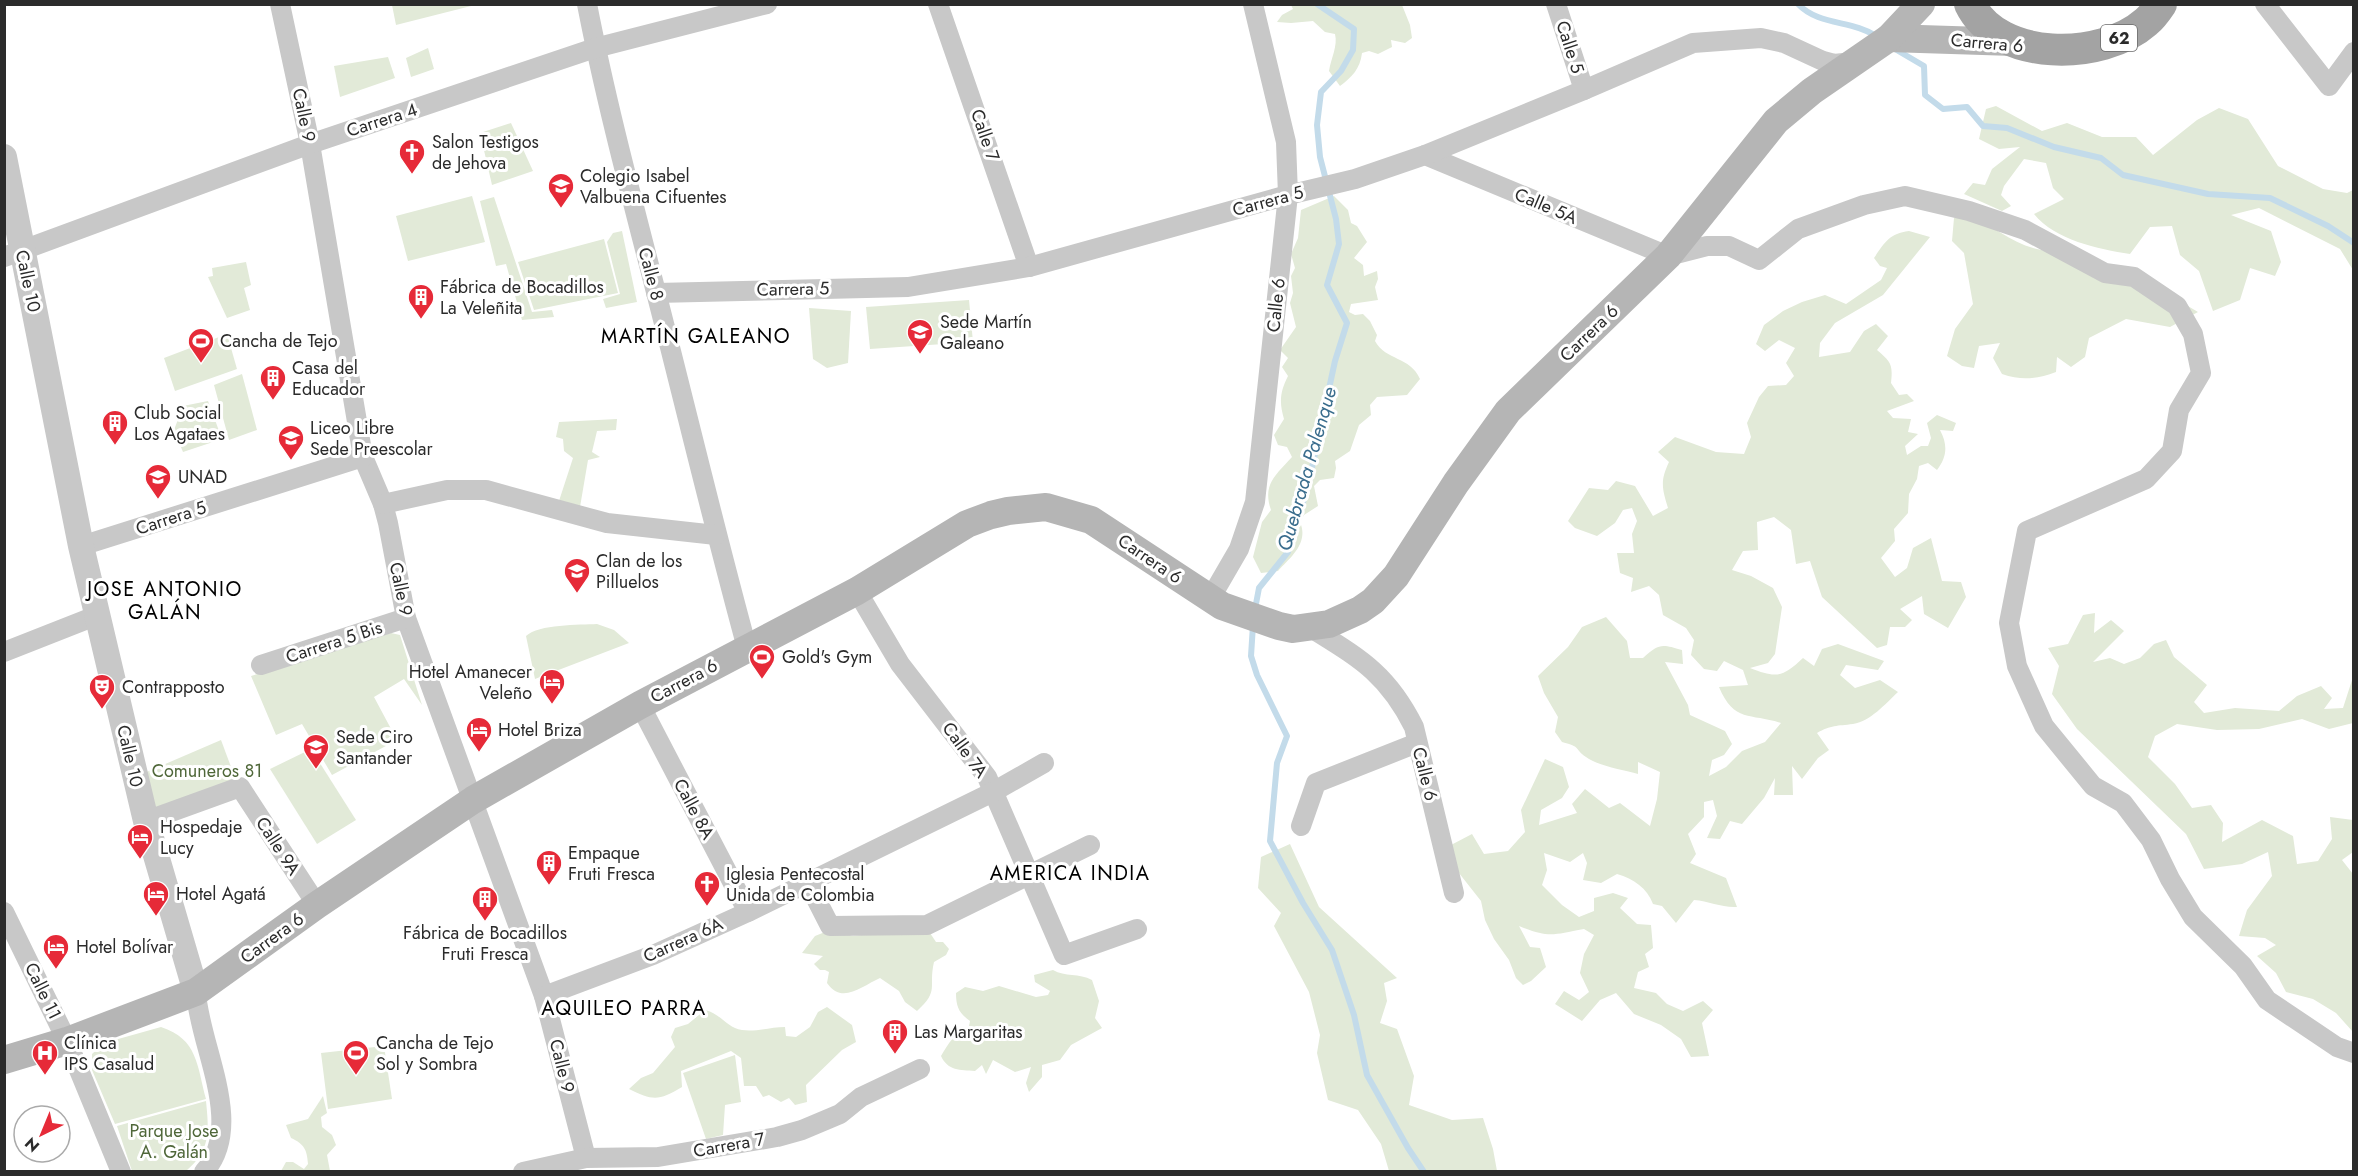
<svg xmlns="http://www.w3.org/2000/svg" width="2358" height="1176" viewBox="0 0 2358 1176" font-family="Jost,sans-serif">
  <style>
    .green { fill: #e2ead8 }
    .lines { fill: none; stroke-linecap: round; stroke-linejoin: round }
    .stream { stroke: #c3dbea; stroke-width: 6 }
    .minor { stroke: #c8c8c8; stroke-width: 20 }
    .tertiary { stroke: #c8c8c8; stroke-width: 26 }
    .secondary { stroke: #b5b5b5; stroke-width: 28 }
    .primary { stroke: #a3a3a3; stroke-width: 32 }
    .labels { text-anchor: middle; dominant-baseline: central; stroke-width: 6; stroke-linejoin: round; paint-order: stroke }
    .shield { fill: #fff; stroke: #6b6b6b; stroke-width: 1.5 }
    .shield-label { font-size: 16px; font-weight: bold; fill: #2b2b2b }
    .street-label { font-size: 18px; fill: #2b2b2b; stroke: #fff }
    .poi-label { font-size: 18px; fill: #2b2b2b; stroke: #fff; text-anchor: start }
    .park-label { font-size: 18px; fill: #4f6739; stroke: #fff }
    .neighbourhood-label { font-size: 20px; letter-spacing: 1.5px; fill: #000; stroke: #fff }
    .water-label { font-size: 20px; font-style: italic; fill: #3a6d8d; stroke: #fff }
  </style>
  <rect width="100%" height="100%" fill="#fff"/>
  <g class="green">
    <path d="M475,5L396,25L392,5L475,4Z"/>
    <path d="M1291,5H1402L1410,25L1412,38L1405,43L1391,40L1392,47L1378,54L1369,51L1362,53C1360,69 1352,77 1340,86L1329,71C1331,58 1338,46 1335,34L1325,32L1313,21L1291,23L1277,22L1282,15L1293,9Z"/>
    <path d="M428,48L434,69L411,77L406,58Z"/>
    <path d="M388,57L395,78L340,97L334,66Z"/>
    <path d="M1996,106L2042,131L2067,123L2102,137H2136L2153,155L2197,120L2219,108L2248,119L2278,166L2323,189L2347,193L2353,190V270L2340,249L2259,208L2231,215L2271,231L2281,262L2275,276L2250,268L2240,300L2213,311L2199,271L2180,255L2172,226L2150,227L2130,254C2098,249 2055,240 2034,214L2064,199L2053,188L2046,163L2024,159L2004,186L2001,195L2011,206L2002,211L1964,194L1973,183L1985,185L1992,169L2020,147L1999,149L1979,139L1986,109Z"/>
    <path d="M511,123L533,171L492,185L480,133Z"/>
    <path d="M472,196L485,242L408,261L396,216Z"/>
    <path d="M1334,196L1348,210L1351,223L1357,226L1367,242L1354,258L1363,265L1364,276L1377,271L1378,279L1375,287L1378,300L1351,304L1349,312L1355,315L1363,314L1370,321L1377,335L1375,341C1386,361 1410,356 1420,379L1407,395L1377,397L1370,405L1371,415L1359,425L1350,451L1335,461L1336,468L1334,478L1320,480L1314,486L1318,506L1304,515L1300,522C1309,543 1291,557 1278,571L1261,573L1253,557L1262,522L1271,510C1262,484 1276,475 1292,457L1287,447L1278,445L1274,435L1284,419C1279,402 1280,392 1288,376L1282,367L1288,358L1280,350L1296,327L1290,303L1293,293L1291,276L1295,268L1291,254L1298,238L1301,210Z"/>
    <path d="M494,197L532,312L552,310L554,317L522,320L506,264L496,266L480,201Z"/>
    <path d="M1969,214C1993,226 2015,246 2042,250L2176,299L2198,312L2170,327L2126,319L2089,338L2085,357L2071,367L2057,357L2056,372C2037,379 2022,381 2002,374L1993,358L2000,343L1979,346L1974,368L1962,366L1947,356L1955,329L1973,304L1964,253L1952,241L1954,218Z"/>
    <path d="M622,231L637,302L606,308L603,299L620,294L607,242L613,233Z"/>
    <path d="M1909,231L1930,237L1883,295L1835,323L1820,343L1819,357L1850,352L1864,331L1876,324L1888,336L1877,350C1891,362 1893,364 1891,383L1899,395L1907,394L1914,401L1887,411L1893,418L1911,419L1908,432L1918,434L1905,446L1907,455L1921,446H1928L1931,438L1927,423L1937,415L1956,423L1953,431L1940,430C1948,445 1947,457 1937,470L1928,463L1919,466L1917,479L1909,494L1908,513L1894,529L1895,541L1881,558L1895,577L1907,568L1913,548L1931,538L1942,581L1961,582L1966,597L1948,628L1924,614L1922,596L1900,609L1912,620L1905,627H1890L1887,645L1877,648L1822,597L1810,561L1796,564L1791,530L1774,517L1757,522L1758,550L1743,551L1732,570L1751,576L1773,588L1782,607L1775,654L1768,663L1750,668C1776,678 1782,678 1803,658L1814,666L1822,649L1838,644L1884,661L1878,670L1846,665L1840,675L1855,688L1880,680L1898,692C1885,704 1871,721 1853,724C1837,726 1831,725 1817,733L1829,750L1818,758L1802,779L1792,766L1793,795H1774L1775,778L1764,798L1742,824L1730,821L1720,839L1707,838L1717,816L1713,800L1704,802V817L1688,834L1696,854L1690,863L1726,878L1737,907C1722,908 1709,901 1694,900L1676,923L1662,906L1653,904C1647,888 1634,879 1617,874L1601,883L1583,880L1587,863L1583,853L1570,862L1544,853L1547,870L1542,885L1562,905L1579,917L1594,911V898L1613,893L1628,898L1620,908L1637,924L1651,925L1653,948L1645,954L1649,967L1638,972L1634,988L1656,993L1667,1004L1683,1011L1703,1001L1713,1010L1702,1023L1709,1056L1691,1057L1681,1039L1661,1025L1634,1014L1616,993L1600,1000L1582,1021L1555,1004L1564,991L1579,1000L1589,992L1580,973L1584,954L1594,935L1584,929C1552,935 1549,938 1519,926L1530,947L1540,948L1546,967L1531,981L1523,985L1516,978L1509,960L1494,939L1485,920L1481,901L1455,868L1451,845L1472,834L1484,854L1508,851L1525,832L1521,810L1545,759L1563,767L1569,787L1562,798L1541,810L1539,825L1577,813L1572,804L1585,789L1609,808L1620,803L1650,826L1657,799L1660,772L1638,762V774C1624,770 1598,766 1586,757C1573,748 1582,747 1562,742L1555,732L1558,717L1544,693L1538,676L1568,647L1582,627L1606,617L1627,641L1630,658H1643C1659,643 1662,644 1682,650L1683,664L1665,662L1688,705L1690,715L1725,731L1732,744L1724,755L1712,760L1709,776L1726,767L1742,751L1765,742L1781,723C1751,713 1734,723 1719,687L1748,685L1743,670L1724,661L1717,671L1704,669L1691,655L1694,640L1686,628L1663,615L1659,595L1649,586L1631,592L1633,578L1620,573L1617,553H1634L1632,534L1637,521L1632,508L1623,510L1615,523L1597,536L1575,528L1568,521L1589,488L1608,490L1616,481L1635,486L1653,516L1668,508C1662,488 1660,481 1669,462L1658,452L1675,437L1716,452L1744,454L1751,437L1747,423L1759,397L1768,386L1786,385L1794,376L1786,363L1795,348L1779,340L1765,351L1756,344L1764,325L1783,311L1802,302L1825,295L1846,304L1881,280L1887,268L1880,266L1874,258C1885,242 1889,234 1909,231Z"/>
    <path d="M604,239L618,293L534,310L518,262Z"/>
    <path d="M246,262L251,285L244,288L250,310L227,318L208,277L213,276L212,268Z"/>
    <path d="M969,300L973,342L870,349L866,307Z"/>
    <path d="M809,308L851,311L848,363L827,368L813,359Z"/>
    <path d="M227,334L237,369L175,391L164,358Z"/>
    <path d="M242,374L257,430L229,440L214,385Z"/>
    <path d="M208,401L222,439L183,452L174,430L183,406Z"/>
    <path d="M617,419L616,430L597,431L592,452L600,457L588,460L580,507L559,501L573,458L564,451L563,439L556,437L559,422Z"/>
    <path d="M2095,613L2094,633L2111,620L2124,631L2093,662L2110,658L2124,664L2140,658L2154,644L2166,640L2174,657L2207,685L2194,702L2204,713L2235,708L2279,711L2297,696L2321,686L2332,698L2324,709L2343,708L2353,677V723L2329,729L2302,719L2259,729L2217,730L2177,724L2155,736L2148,757L2175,784L2192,808L2211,805L2223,823L2222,842L2262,820L2293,836L2297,864L2318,861L2332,839L2330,817L2353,820V852L2342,860L2353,874V1032L2336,1013L2313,999L2286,992L2276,973L2257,956L2276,945L2265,938L2239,936L2247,910L2272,876L2268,852L2242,864L2204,869L2186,834L2077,729L2052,694L2059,666L2048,648L2068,644L2083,615Z"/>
    <path d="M597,624L614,630L629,643L535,679L526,636C539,624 579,625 597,624Z"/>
    <path d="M391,633L400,635L422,705L404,679L374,697L397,740L332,775L302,724L276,735L251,676Z"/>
    <path d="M221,740L237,783L153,815L142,774Z"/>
    <path d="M311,749L356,820L317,844L270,769Z"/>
    <path d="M1290,844L1319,907L1397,978L1384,983L1387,1001L1380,1023L1397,1029L1414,1076L1409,1105L1452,1120L1483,1118L1493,1149L1497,1171H1389L1381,1144L1358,1110L1328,1100L1317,1053L1320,1035L1309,992L1274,926L1281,913L1258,888L1261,857Z"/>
    <path d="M911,929L923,935L930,933L936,942H943L949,949L946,955L934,962C928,988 940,990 917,1011L905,1002L899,991L880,978C862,986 842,1005 827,983L829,972L825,970H820L814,964L823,956L802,953L815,936L830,930L853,936Z"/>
    <path d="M1053,970C1065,977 1079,973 1092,980L1099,1001L1095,1018L1102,1028L1071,1045L1060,1060L1042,1065V1077L1029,1092L1026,1083L1031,1067L1015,1072L993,1060L986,1074L982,1065L975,1071C960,1070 948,1071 941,1056C948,1044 956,1031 969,1026L970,1021C959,1013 956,1007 956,993L965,987L983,991L999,986L1036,997L1048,995L1050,991L1035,982L1034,975Z"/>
    <path d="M827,1007L852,1025L856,1042L842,1050L806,1085L807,1102L795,1105L789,1098L781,1102L769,1095L763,1097L756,1086H744L741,1058L731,1051L681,1071L682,1087C659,1101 653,1101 629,1089L641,1078L653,1073L675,1047L671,1037L675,1028L688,1024L705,1010C720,1013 727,1028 742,1030C756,1032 771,1027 785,1027L786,1036L796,1037L810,1027L818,1012Z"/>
    <path d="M161,1027C198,1039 197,1066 206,1099L115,1124L92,1070V1054L104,1043Z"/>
    <path d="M384,1046L392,1099L328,1109L321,1053Z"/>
    <path d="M735,1055L741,1102L725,1105L723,1135L706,1139L683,1073Z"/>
    <path d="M323,1096L327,1113L321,1117L322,1127L332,1135L336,1145L327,1155L330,1171H281L286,1162H293L304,1169L308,1164C307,1149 304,1144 291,1138L286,1125L308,1119Z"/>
    <path d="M206,1101C209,1131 211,1150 186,1171H132L117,1126Z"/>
  </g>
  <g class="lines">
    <g class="stream">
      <path d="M1798,4C1819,26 1852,20 1876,36"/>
      <path d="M1895,49L1924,66L1925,95L1943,109L1967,107L1983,126L2007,128L2054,147L2101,158L2123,175L2208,194L2270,198L2328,226L2354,243"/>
      <path d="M1255,609L1259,588L1288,552L1308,486L1335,361L1347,323L1327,285L1339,244L1336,219L1320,157L1317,125L1321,92L1341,71L1353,50L1354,29L1317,4"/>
      <path d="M1253,625L1251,656L1257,675L1287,736L1277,763L1270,841L1303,903L1332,950L1354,1015L1367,1075L1408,1148L1424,1172"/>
    </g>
    <g class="minor">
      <path d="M280,4L310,144L363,457L383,504L388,523L406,618L544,996L586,1158"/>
      <path d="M587,4C606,102 632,199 657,296C687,413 715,531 747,648"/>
      <path d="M938,4L1029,267"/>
      <path d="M1556,4L1584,90"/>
      <path d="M2265,4L2329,86L2354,52"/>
      <path d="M1425,155L1668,256L1707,246H1729L1759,260L1798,229L1864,205L1905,196L1969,211L2025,230L2105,273L2134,277L2177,306L2193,334L2201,373L2179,410L2172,451L2146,479L2027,531L2009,623L2017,666L2044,726L2093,786L2123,803L2151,840L2170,879L2193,917L2243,966L2267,1000L2337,1047L2354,1053"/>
      <path d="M4,257L310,144L595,48L767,4"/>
      <path d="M656,293L908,287L1029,267L1288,195L1355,179L1425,155L1584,90L1693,43L1761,38L1784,43L1823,61L1834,64L1853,62"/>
      <path d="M383,504L447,490H486L607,523L716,535"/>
      <path d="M81,546L363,457"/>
      <path d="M857,591L900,664L987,777L1064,955L1137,929"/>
      <path d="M1210,599L1239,549L1255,502L1288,195L1286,142L1253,4"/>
      <path d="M1311,628C1359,658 1387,673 1414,727L1454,893"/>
      <path d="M4,652L98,615"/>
      <path d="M261,665L406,618"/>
      <path d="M640,705L748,912"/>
      <path d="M146,821L240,787L317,905"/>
      <path d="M1301,826L1316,783L1417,743"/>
      <path d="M808,883L830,926L927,925L1090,845"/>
      <path d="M4,912L67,1041L121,1172"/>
      <path d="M196,992C199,1046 246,1125 204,1172"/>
      <path d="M544,996L653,955L748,912L993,792L1044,763"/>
      <path d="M523,1172L586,1158L658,1157L777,1137L802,1130L840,1114L861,1097L920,1069"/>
    </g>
    <path class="tertiary" d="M4,157L81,546L146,821L196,992"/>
    <g class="secondary">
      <path d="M1889,38L2014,42"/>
      <path d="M4,1060L67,1041L196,992L317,905L473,800L640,705L857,591L967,524L991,515L1008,511L1046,507L1091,520L1222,606L1279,626L1293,629L1329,624L1360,610L1373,601L1396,576L1456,483L1508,411L1668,256L1776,121L1812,91L1889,38L1921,4"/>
    </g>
    <path class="primary" d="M1970,4C1998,62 2102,61 2146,22C2152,17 2157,10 2161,4"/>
  </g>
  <defs>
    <g id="church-pin" transform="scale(1.35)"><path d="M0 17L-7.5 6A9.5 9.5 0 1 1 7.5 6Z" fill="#e62a38" stroke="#fff"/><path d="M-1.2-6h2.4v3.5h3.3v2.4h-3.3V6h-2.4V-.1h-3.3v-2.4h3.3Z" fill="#fff"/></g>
    <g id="school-pin" transform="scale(1.35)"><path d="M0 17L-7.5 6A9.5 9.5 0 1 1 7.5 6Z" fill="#e62a38" stroke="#fff"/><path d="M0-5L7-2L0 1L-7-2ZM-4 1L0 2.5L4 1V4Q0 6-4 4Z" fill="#fff"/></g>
    <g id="building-pin" transform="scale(1.35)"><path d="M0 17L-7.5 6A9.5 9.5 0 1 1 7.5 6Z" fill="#e62a38" stroke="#fff"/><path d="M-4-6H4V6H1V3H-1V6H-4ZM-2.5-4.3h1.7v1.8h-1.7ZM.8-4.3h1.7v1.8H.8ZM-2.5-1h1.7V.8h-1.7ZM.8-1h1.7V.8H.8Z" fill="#fff"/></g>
    <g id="stadium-pin" transform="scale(1.35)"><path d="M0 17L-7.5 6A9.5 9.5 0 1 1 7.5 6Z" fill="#e62a38" stroke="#fff"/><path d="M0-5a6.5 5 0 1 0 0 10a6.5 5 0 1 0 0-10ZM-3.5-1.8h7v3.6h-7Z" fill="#fff"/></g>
    <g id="hotel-pin" transform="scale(1.35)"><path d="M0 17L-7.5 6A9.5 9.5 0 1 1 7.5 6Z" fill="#e62a38" stroke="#fff"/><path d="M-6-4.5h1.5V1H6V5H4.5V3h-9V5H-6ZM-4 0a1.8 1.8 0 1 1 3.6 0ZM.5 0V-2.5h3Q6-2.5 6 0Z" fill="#fff"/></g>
    <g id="theatre-pin" transform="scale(1.35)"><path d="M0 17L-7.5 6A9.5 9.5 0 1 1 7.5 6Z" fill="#e62a38" stroke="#fff"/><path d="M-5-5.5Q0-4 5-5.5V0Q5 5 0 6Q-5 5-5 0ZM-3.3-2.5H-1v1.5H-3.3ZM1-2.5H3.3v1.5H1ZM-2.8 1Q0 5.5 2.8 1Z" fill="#fff"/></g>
    <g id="hospital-pin" transform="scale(1.35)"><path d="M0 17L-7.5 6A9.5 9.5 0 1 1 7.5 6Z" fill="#e62a38" stroke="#fff"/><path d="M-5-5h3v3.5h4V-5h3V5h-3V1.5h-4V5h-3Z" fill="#fff"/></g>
  </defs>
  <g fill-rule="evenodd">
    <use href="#church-pin" x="412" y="152"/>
    <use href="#school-pin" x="561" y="186"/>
    <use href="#building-pin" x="421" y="297"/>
    <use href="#school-pin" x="920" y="332"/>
    <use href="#stadium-pin" x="201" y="341"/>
    <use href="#building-pin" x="273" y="378"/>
    <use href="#building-pin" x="115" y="423"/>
    <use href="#school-pin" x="291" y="438"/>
    <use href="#school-pin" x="158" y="477"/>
    <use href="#school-pin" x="577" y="571"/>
    <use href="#stadium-pin" x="762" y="657"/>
    <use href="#hotel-pin" x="552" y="682"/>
    <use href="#theatre-pin" x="102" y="687"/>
    <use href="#hotel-pin" x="479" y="730"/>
    <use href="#school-pin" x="316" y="747"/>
    <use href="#hotel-pin" x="140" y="837"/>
    <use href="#building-pin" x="549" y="863"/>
    <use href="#church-pin" x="707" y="884"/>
    <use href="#hotel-pin" x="156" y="894"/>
    <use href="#building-pin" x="485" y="899"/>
    <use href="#hotel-pin" x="56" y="947"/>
    <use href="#building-pin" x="895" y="1032"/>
    <use href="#hospital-pin" x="45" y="1053"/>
    <use href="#stadium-pin" x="356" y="1053"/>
  </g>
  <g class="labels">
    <rect class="shield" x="2101" y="25" width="36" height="26" rx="4.5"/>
    <g class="shield-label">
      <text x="2119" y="38">62</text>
    </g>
    <g class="street-label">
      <text transform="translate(1987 43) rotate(5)">Carrera 6</text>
      <text transform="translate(1570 47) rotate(72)">Calle 5</text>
      <text transform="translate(304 115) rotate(78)">Calle 9</text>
      <text transform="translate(382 120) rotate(-18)">Carrera 4</text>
      <text transform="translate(985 135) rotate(71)">Calle 7</text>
      <text transform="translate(1268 201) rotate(-15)">Carrera 5</text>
      <text transform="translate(1546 206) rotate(23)">Calle 5A</text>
      <text transform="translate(651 274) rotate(75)">Calle 8</text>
      <text transform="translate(28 281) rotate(78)">Calle 10</text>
      <text transform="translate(793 289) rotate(-1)">Carrera 5</text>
      <text transform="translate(1276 305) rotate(-84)">Calle 6</text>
      <text transform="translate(1589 333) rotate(-44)">Carrera 6</text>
      <text transform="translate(171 518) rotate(-18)">Carrera 5</text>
      <text transform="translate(1150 559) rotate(34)">Carrera 6</text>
      <text transform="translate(401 589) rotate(78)">Calle 9</text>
      <text transform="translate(334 642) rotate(-18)">Carrera 5 Bis</text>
      <text transform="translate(684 681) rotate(-28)">Carrera 6</text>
      <text transform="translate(965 750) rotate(54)">Calle 7A</text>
      <text transform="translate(130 756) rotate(77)">Calle 10</text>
      <text transform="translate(1425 774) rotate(76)">Calle 6</text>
      <text transform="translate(694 809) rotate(62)">Calle 8A</text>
      <text transform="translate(278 846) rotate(57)">Calle 9A</text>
      <text transform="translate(272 938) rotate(-36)">Carrera 6</text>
      <text transform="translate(683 940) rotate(-24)">Carrera 6A</text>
      <text transform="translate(43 991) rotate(64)">Calle 11</text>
      <text transform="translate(562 1066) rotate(76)">Calle 9</text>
      <text transform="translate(729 1145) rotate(-10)">Carrera 7</text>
    </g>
    <g class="poi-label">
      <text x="432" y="142">Salon Testigos<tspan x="432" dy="21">de Jehova</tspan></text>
      <text x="580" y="176">Colegio Isabel<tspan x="580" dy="21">Valbuena Cifuentes</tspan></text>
      <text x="440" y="287">Fábrica de Bocadillos<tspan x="440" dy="21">La Veleñita</tspan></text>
      <text x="940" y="322">Sede Martín<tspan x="940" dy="21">Galeano</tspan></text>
      <text x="220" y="341">Cancha de Tejo</text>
      <text x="292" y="368">Casa del<tspan x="292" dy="21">Educador</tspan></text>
      <text x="134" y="413">Club Social<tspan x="134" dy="21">Los Agataes</tspan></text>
      <text x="310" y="428">Liceo Libre<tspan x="310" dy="21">Sede Preescolar</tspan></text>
      <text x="178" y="477">UNAD</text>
      <text x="596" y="561">Clan de los<tspan x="596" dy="21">Pilluelos</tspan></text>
      <text x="782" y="657">Gold's Gym</text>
      <text x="532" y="672" text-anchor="end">Hotel Amanecer<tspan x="532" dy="21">Veleño</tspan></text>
      <text x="122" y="687">Contrapposto</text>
      <text x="498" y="730">Hotel Briza</text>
      <text x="336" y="737">Sede Ciro<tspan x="336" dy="21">Santander</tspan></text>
      <text x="160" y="827">Hospedaje<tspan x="160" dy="21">Lucy</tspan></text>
      <text x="568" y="853">Empaque<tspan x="568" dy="21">Fruti Fresca</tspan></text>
      <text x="726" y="874">Iglesia Pentecostal<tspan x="726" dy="21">Unida de Colombia</tspan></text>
      <text x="176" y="894">Hotel Agatá</text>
      <text x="485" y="933" text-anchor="middle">Fábrica de Bocadillos<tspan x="485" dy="21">Fruti Fresca</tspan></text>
      <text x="76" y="947">Hotel Bolívar</text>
      <text x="914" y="1032">Las Margaritas</text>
      <text x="64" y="1043">Clínica<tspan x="64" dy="21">IPS Casalud</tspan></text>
      <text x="376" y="1043">Cancha de Tejo<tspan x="376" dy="21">Sol y Sombra</tspan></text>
    </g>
    <g class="park-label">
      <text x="207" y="771">Comuneros 81</text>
      <text x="174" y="1131">Parque Jose<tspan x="174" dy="21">A. Galán</tspan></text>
    </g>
    <g class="neighbourhood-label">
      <text x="696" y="336">MARTÍN GALEANO</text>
      <text x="165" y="589">JOSE ANTONIO<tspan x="165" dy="23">GALÁN</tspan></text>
      <text x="1070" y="873">AMERICA INDIA</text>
      <text x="624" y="1008">AQUILEO PARRA</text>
    </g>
    <g class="water-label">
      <text transform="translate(1307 469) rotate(-74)">Quebrada Palenque</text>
    </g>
  </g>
  <rect width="2358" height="1176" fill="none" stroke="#2b2b2b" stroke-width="12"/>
  <g transform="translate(42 1134) rotate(223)"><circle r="28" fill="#ffffff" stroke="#aaaaaa" stroke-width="1.5"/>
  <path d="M0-4.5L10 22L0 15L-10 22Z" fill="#e62a38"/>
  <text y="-9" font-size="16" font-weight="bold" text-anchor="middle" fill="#2b2b2b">N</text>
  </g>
</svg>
